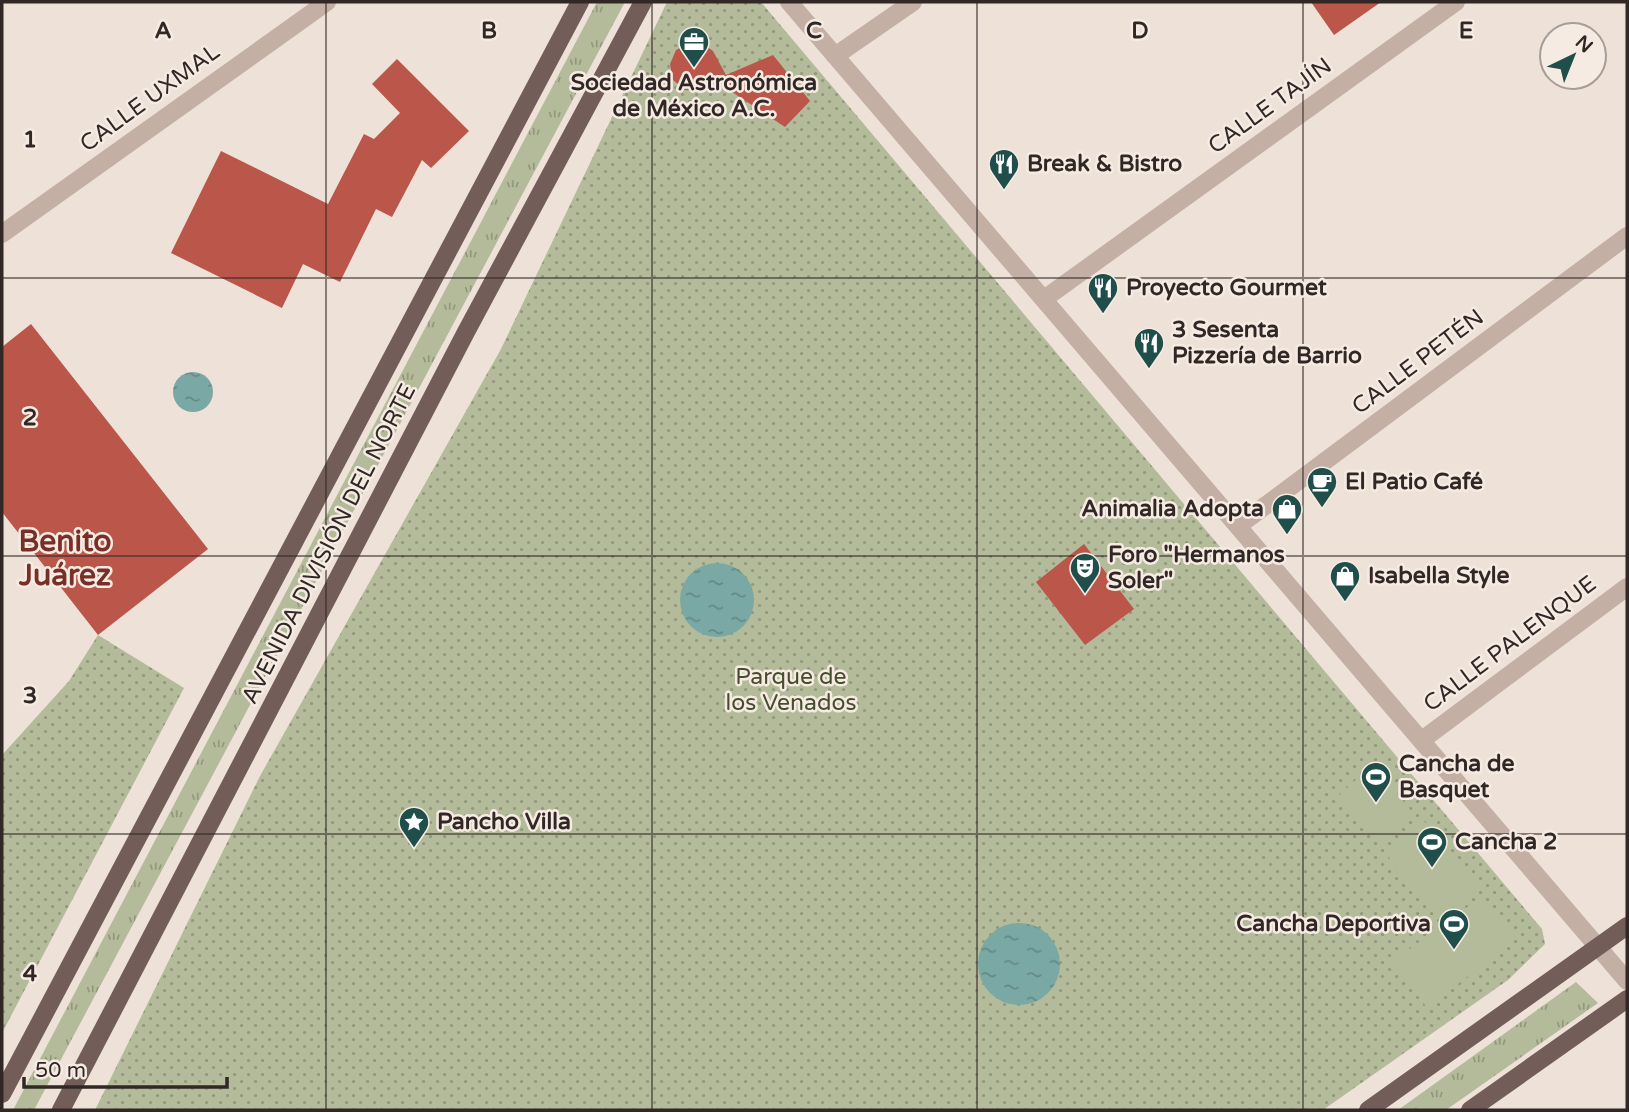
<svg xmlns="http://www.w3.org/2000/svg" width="1629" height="1112" viewBox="0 0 1629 1112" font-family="'Varela Round',sans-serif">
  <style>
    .grass { fill: url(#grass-tufts) }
    .park { fill: url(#park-dots) }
    .pitch { fill: #b4bb9a }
    .water { fill: url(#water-ripples) }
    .building { fill: #ba564a }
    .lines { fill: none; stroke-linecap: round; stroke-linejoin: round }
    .minor { stroke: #c4afa5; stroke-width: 18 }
    .major { stroke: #725d58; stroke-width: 18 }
    .grid { fill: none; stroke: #312826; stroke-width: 2; stroke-opacity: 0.55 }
    .labels { text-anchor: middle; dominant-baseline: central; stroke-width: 5; stroke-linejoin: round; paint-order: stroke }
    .poi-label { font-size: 23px; font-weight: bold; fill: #312826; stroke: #f6ebe3; text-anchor: start }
    .street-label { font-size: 23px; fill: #312826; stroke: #f6ebe3 }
    .park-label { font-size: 23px; fill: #454d2c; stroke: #f6ebe3 }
    .district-label { font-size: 30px; font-weight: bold; fill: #782f27; stroke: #f6ebe3 }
    .grid-label { font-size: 23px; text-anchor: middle; font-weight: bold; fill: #312826; stroke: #f6ebe3; stroke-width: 5; stroke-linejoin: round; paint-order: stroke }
  </style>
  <defs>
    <pattern id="grass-tufts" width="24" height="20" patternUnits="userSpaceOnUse" patternTransform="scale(1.75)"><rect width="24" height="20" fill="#b4bb9a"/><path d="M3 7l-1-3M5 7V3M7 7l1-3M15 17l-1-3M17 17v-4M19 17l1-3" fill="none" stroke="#93987d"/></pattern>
    <pattern id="park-dots" width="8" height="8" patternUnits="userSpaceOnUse" patternTransform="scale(1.75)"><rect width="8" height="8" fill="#b4bb9a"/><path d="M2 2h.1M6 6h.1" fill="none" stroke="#93987d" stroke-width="1.8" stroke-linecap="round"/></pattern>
    <pattern id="water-ripples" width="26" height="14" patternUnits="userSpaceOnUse" patternTransform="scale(1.75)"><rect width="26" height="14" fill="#7aa8a4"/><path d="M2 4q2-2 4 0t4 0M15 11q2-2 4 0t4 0" fill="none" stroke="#658985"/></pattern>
  </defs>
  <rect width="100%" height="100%" fill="#eee1d8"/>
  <g class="grass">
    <path d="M597,2H625L34,1110H13Z"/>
    <path d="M1576,982L1598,1003L1446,1110H1398Z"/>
  </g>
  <g class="park">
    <path d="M667,2H761L1542,929L1545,944L1508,980L1323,1110H95L260,776L501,349Z"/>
    <path d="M98,635L184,688L2,1033V755L69,681Z"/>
  </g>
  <g class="pitch">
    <path d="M1373,764L1413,813L1380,844L1339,795Z"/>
    <path d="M1423,820L1480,886L1440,918L1385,853Z"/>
    <path d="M1481,897L1515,940L1427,1008L1393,961Z"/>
  </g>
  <g class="water">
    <circle cx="193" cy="392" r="20"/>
    <circle cx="717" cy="600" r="37"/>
    <circle cx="1019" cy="964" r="41"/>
  </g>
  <g class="building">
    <path d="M1311,2H1381L1334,35Z"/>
    <path d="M690,43L706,46L713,51L726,75L773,55L810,101L785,127L717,82L702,91L685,90L673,80L670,64L676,50Z"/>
    <path d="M397,59L469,131L431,168L422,160L392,217L376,209L340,282L303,264L282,308L171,253L221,151L328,204L364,134L374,139L400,113L372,84Z"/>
    <path d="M31,324L208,549L98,635L2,512V347Z"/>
    <path d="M1084,544L1134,609L1085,645L1036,582Z"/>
  </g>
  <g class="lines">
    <g class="minor">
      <path d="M789,2L1627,981"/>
      <path d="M835,56L913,2"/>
      <path d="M2,234L327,2"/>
      <path d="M1044,299L1456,2"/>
      <path d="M1238,526L1627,236"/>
      <path d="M1422,740L1627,587"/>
    </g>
    <g class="major">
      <path d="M2,1094L580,2"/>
      <path d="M61,1110L466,332L643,2"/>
      <path d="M1368,1110L1627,926"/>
      <path d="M1470,1110L1627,999"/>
    </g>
  </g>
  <path class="grid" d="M326,2V1110M652,2V1110M977,2V1110M1303,2V1110M2,278H1627M2,556H1627M2,834H1627"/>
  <defs>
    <g id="office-pin" transform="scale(1.575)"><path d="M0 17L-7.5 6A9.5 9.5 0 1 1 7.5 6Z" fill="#204e4b" stroke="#f6ebe3"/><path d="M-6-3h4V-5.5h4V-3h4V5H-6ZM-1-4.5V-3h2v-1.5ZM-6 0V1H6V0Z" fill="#fff"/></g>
    <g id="restaurant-pin" transform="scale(1.575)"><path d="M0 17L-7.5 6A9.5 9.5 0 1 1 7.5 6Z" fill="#204e4b" stroke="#f6ebe3"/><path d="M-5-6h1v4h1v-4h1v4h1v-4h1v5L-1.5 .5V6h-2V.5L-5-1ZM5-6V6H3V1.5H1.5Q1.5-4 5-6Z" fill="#fff"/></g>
    <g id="cafe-pin" transform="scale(1.575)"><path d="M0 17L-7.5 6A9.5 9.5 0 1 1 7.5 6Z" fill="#204e4b" stroke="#f6ebe3"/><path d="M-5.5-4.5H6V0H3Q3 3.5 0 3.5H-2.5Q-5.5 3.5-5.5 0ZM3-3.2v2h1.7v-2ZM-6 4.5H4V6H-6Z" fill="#fff"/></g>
    <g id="shop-pin" transform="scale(1.575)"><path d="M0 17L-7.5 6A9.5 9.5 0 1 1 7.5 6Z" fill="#204e4b" stroke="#f6ebe3"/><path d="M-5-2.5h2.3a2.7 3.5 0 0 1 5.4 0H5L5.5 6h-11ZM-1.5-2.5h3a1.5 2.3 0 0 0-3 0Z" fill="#fff"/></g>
    <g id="theatre-pin" transform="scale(1.575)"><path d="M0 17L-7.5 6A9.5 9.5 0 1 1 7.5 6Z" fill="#204e4b" stroke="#f6ebe3"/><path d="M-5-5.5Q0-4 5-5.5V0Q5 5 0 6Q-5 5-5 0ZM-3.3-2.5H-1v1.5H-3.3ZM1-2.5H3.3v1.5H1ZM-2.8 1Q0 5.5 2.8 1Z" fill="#fff"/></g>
    <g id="stadium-pin" transform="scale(1.575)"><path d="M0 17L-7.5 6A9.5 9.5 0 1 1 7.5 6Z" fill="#204e4b" stroke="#f6ebe3"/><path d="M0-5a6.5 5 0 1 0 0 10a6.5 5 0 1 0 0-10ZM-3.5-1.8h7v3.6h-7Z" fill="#fff"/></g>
    <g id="sight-pin" transform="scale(1.575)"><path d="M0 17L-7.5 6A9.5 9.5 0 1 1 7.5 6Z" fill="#204e4b" stroke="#f6ebe3"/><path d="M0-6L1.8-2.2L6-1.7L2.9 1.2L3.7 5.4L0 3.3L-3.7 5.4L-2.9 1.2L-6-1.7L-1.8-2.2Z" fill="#fff"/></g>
  </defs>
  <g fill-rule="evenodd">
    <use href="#office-pin" x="694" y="42"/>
    <use href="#restaurant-pin" x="1004" y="164"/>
    <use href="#restaurant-pin" x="1103" y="288"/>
    <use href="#restaurant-pin" x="1149" y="343"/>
    <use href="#cafe-pin" x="1322" y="482"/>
    <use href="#shop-pin" x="1287" y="509"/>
    <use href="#theatre-pin" x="1085" y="568"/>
    <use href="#shop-pin" x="1345" y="576"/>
    <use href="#stadium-pin" x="1376" y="777"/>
    <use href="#sight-pin" x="414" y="822"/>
    <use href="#stadium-pin" x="1432" y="842"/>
    <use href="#stadium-pin" x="1454" y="924"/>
  </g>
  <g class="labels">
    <g class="poi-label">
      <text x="694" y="83" text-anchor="middle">Sociedad Astronómica<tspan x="694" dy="26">de México A.C.</tspan></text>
      <text x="1027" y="164">Break &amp; Bistro</text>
      <text x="1126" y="288">Proyecto Gourmet</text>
      <text x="1172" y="330">3 Sesenta<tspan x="1172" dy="26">Pizzería de Barrio</tspan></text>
      <text x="1345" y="482">El Patio Café</text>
      <text x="1264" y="509" text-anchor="end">Animalia Adopta</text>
      <text x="1108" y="555">Foro "Hermanos<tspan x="1108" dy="26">Soler"</tspan></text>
      <text x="1368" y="576">Isabella Style</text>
      <text x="1399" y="764">Cancha de<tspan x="1399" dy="26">Basquet</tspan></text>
      <text x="437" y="822">Pancho Villa</text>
      <text x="1455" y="842">Cancha 2</text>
      <text x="1431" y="924" text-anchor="end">Cancha Deportiva</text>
    </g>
    <g class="street-label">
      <text transform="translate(150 98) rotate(-36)">CALLE UXMAL</text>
      <text transform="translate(1270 106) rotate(-36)">CALLE TAJÍN</text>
      <text transform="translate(1418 362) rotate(-37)">CALLE PETÉN</text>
      <text transform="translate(329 544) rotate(-63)">AVENIDA DIVISIÓN DEL NORTE</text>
      <text transform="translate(1510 644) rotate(-37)">CALLE PALENQUE</text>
    </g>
    <g class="park-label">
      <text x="791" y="677">Parque de<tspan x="791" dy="26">los Venados</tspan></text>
    </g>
    <g class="district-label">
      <text x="65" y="541">Benito<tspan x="65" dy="34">Juárez</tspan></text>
    </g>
  </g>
  <g class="grid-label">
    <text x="163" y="38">A</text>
    <text x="489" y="38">B</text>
    <text x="814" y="38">C</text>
    <text x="1140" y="38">D</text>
    <text x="1466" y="38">E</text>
    <text x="30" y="147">1</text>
    <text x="30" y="425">2</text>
    <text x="30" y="703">3</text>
    <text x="30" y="981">4</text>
  </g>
  <rect width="1629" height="1112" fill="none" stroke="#312826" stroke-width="7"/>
  <g transform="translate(1573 56) rotate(43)"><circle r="33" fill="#f6ebe3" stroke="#a79d97" stroke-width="2"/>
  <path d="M0-5L12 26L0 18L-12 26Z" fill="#204e4b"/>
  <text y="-10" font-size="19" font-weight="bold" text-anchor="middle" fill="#312826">N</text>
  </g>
  <path d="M24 1077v10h203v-10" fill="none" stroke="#312826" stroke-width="3.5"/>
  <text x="35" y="1077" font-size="21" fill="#312826" stroke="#f6ebe3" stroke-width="5" paint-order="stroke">50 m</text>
</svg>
